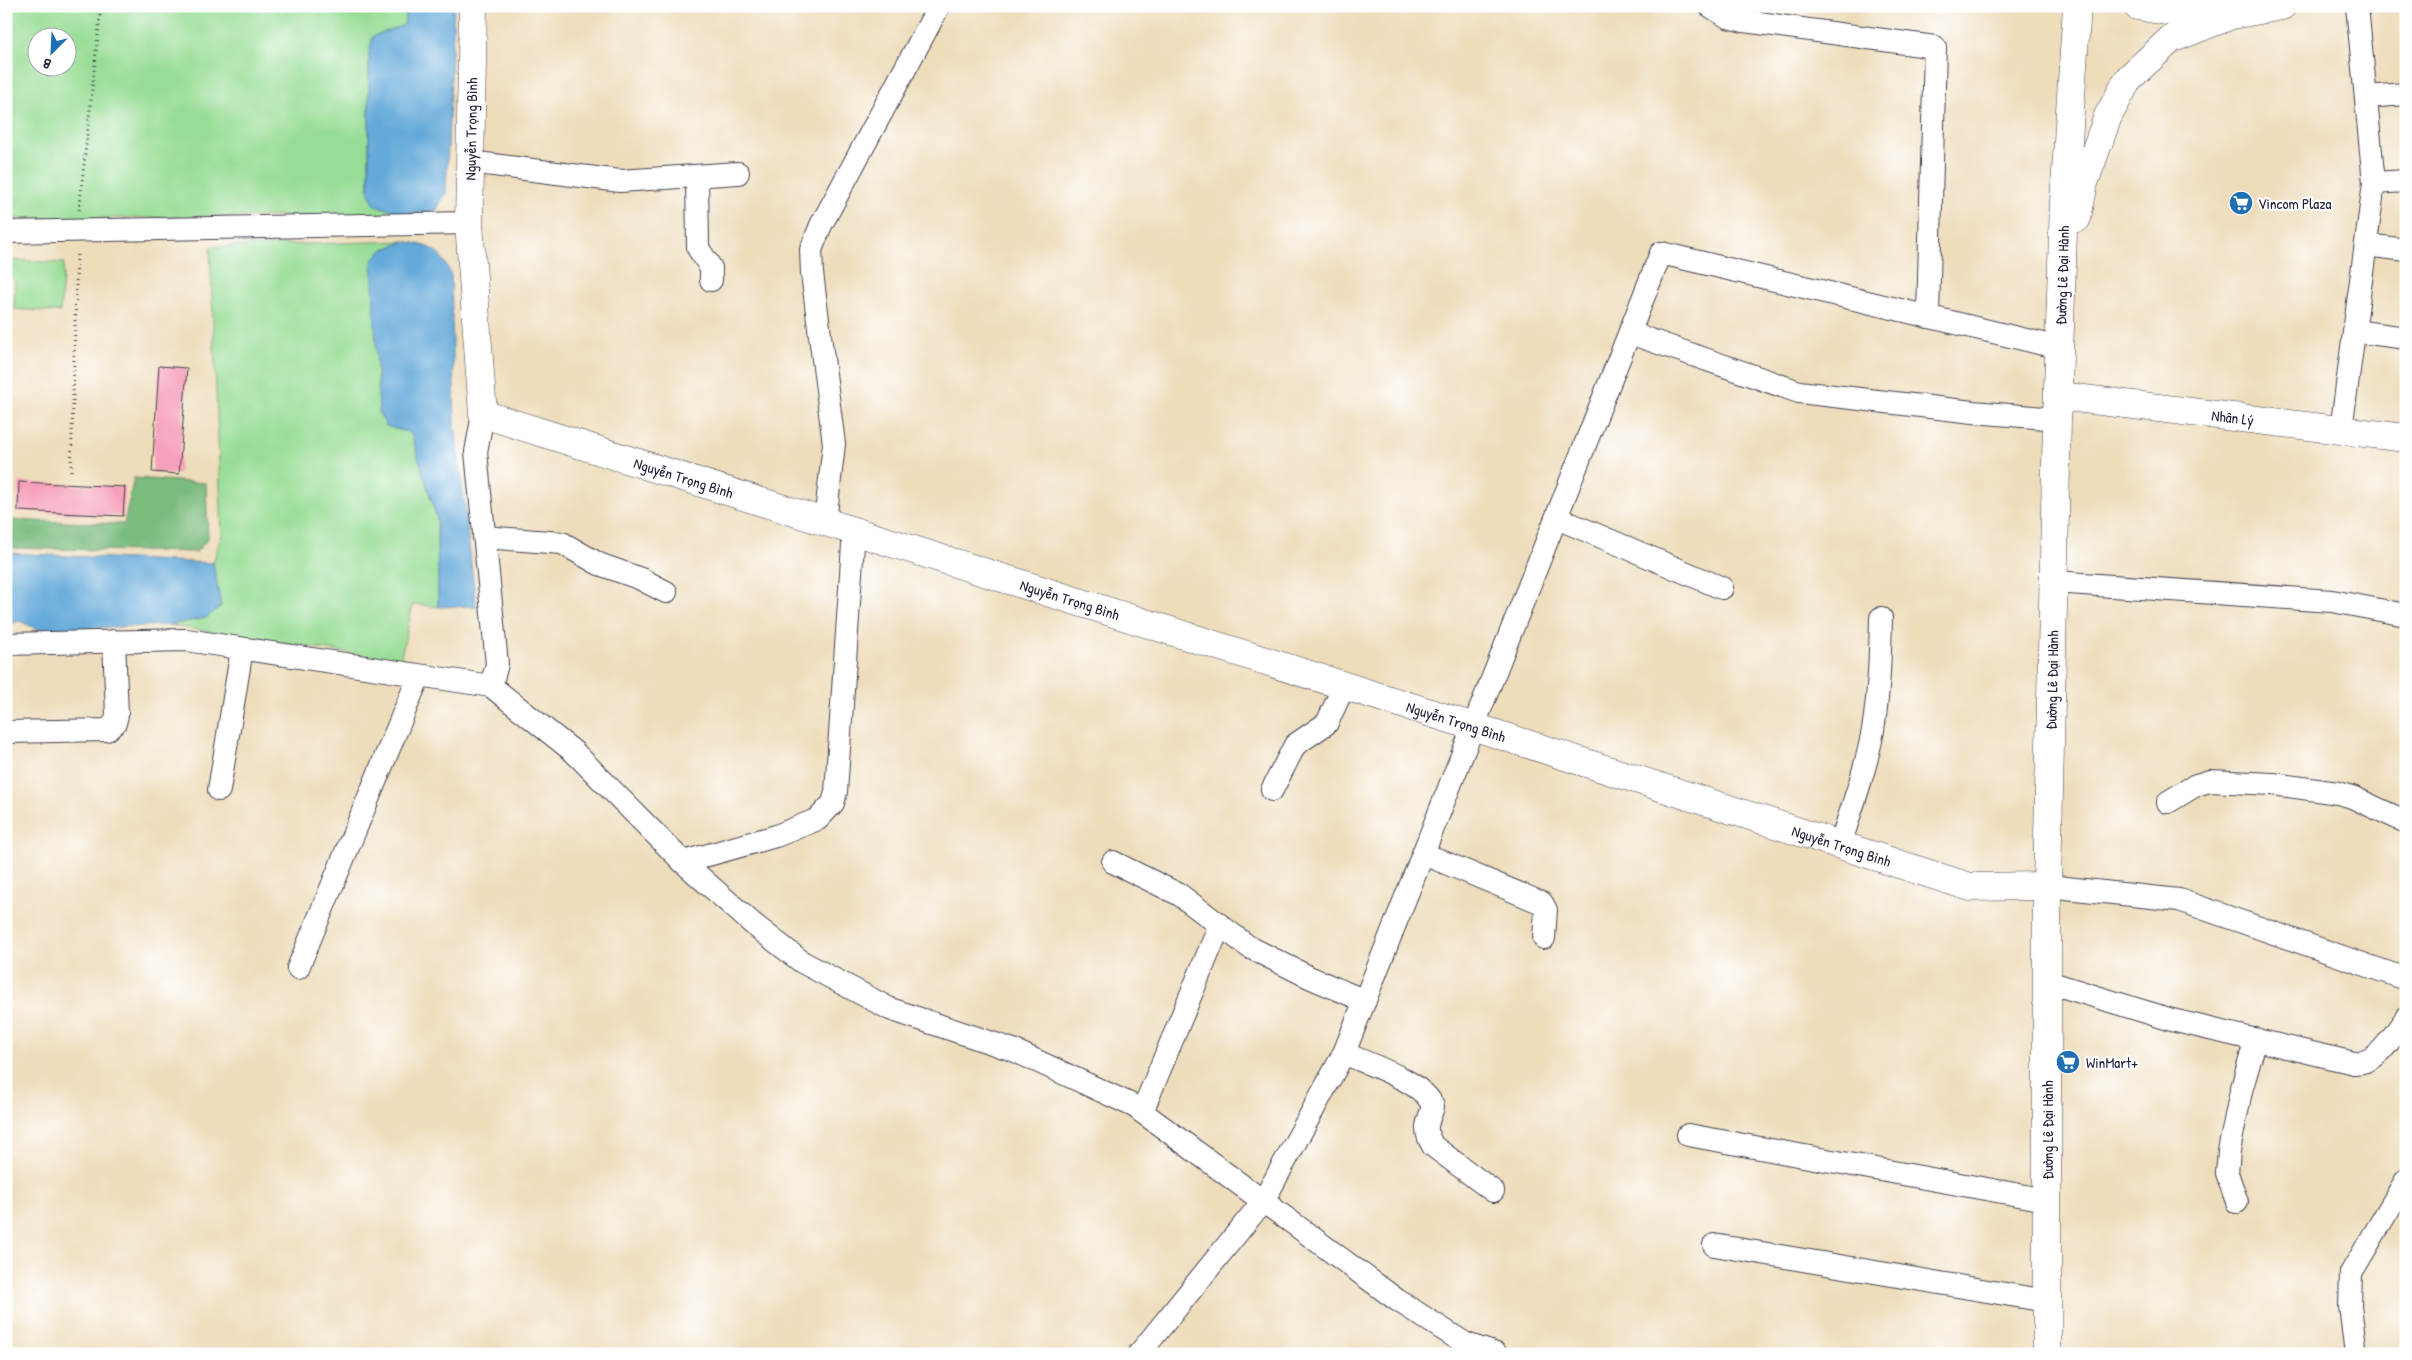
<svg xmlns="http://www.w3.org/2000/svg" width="2412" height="1360" viewBox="0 0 2412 1360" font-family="'Patrick Hand',sans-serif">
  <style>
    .green { fill: #98dd95; stroke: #5d8068; fill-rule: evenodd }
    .forest { fill: #7abc7e; stroke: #4e6f5c }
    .water { fill: #63a9d9; stroke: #42668a }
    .building { fill: #f7a0bb }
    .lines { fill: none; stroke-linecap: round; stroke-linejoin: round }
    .street-casing { stroke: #413e4e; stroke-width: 24 }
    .secondary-casing { stroke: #413e4e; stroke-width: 29 }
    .primary-casing { stroke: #413e4e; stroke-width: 29 }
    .path { stroke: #413e4e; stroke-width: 3; stroke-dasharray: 1 4; stroke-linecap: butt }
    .street { stroke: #fff; stroke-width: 22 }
    .secondary { stroke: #fff; stroke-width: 28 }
    .primary { stroke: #fff; stroke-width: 28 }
    .labels { text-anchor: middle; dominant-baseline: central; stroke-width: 4.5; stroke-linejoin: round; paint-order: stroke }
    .street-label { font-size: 15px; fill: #22223b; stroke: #fff }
    .poi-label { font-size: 15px; fill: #22223b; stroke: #fff; text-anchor: start }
  </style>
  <rect width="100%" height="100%" fill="#fff"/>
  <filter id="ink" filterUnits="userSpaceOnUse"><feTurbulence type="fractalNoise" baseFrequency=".02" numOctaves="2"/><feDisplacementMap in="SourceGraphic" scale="10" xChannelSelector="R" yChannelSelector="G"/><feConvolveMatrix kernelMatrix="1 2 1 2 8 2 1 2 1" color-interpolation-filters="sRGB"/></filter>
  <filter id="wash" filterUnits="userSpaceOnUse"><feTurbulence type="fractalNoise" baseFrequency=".0096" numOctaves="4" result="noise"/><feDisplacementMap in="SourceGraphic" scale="20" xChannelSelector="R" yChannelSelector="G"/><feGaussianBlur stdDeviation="1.12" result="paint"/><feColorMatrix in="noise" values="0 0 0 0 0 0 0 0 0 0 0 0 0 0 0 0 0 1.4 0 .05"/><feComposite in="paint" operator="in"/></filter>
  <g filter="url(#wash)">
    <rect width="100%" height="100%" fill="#edb"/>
    <g class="green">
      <path d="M6,6H407L405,25L373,36L369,54V192L375,205L407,215L6,219ZM38,38H68V68H38Z"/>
      <path d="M405,241L382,250L386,426L411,433L437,519L438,607L413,604L400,661L168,625L206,618L221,606L213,563L222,534L210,247Z"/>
      <path d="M6,260L64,263L60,312L14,309L15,279L6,277Z"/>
    </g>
    <path class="forest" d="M134,478L206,483L208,539L196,552L6,548V520L124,524Z"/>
    <g class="water">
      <path d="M407,6H454L446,193L436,211L407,215L375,205L369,193V54L373,36L404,25Z"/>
      <path d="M405,241C432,247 439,248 451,275L455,424L476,606L438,607L437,519L411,433L386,426L379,413L372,260L382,250Z"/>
      <path d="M6,553L213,563L221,606L206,618L168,625L40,630L19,621L6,626Z"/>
    </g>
    <g id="blocks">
      <g class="building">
        <path d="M159,366L187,368L179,474L152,472Z"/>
        <path d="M19,482L125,487L123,516L18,511Z"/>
      </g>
    </g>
  </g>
  <g filter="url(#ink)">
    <use href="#blocks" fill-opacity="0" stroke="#413e4e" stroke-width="1"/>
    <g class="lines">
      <g class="street-casing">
        <g id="street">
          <path d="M1710,6L1728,17L1744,21L1935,47L1928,317"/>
          <path d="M2366,97L2406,94"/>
          <path d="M470,162L620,181L738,173"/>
          <path d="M697,176L698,248L711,268V280"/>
          <path d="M2374,183L2406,181"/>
          <path d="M6,232L469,223"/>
          <path d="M2366,245L2406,250"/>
          <path d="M2354,331L2406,338"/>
          <path d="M1630,333L1799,392L1973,412L2057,419"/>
          <path d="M483,414L476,452L497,664L491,686"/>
          <path d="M2341,430L2374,183L2357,6"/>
          <path d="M1557,518L1722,588"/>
          <path d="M825,522L834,444L812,273L811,250L821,225L939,6"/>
          <path d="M484,537L562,543L599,564L641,579L666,592"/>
          <path d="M2054,582L2332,601L2406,615"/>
          <path d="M6,644L186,640L491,686L574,752L683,862L753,924L802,962L890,1009L1013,1050L1134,1106L1397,1300L1466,1344L1496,1354"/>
          <path d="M6,732L107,730L115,723L117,715L114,641"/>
          <path d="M219,790L242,649"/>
          <path d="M1272,790L1295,745L1327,723L1344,686"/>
          <path d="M2168,802L2196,785L2210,781L2273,784L2338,793L2352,797L2406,822"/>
          <path d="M1840,845C1852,807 1866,769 1873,730C1879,693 1880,656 1881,618"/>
          <path d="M1424,854L1542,903L1546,910L1544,938"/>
          <path d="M683,862L776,836L818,819L833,803L836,792L854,530"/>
          <path d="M1113,862L1180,895L1249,947L1309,977L1365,1001"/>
          <path d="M2047,886L2179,900L2406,979"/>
          <path d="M298,968L419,676"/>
          <path d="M2048,982L2172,1020L2354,1063C2379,1064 2392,1036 2406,1018"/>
          <path d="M1344,1053C1367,1064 1426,1082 1433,1107C1427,1124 1423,1129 1433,1146L1493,1191"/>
          <path d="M1142,1112L1220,925"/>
          <path d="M1688,1135L2047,1200"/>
          <path d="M2237,1202L2227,1173L2229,1151L2241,1091L2256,1039"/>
          <path d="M1714,1245L2047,1301"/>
          <path d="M1139,1354L1264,1200L1344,1053L1661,253L2060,348"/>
          <path d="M2356,1354L2350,1306L2351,1273L2406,1180"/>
        </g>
      </g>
      <g class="secondary-casing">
        <g id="secondary">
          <path id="s1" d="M473,6L469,223L483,414L1475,727L1970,887L2047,886"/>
          <path id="s2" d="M2059,396L2406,438"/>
        </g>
      </g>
      <g class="primary-casing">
        <g id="primary">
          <path d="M2137,6L2189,15L2219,12"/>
          <path d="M2077,218L2084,183L2108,116L2129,78L2171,39L2232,15L2282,6"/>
          <path id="s3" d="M2047,1354V886L2057,419L2064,201L2077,6"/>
        </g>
      </g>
      <g class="path">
        <path d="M79,210L100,16L97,6"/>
        <path d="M71,471L77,252"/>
      </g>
      <use href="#street" class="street"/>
      <use href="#secondary" class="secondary"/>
      <use href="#primary" class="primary"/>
    </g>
  </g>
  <defs>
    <g id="supermarket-disc" transform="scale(1.25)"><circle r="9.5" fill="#1f6fb2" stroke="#fff"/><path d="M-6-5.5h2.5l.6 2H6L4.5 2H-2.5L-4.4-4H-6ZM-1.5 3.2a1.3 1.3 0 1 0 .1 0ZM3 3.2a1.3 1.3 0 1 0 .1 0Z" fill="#fff"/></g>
  </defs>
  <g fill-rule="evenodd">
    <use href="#supermarket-disc" x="2241" y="203"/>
    <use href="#supermarket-disc" x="2068" y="1062"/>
  </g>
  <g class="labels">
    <g class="street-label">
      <text transform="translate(471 129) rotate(-89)">Nguyễn Trọng Bình</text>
      <text stroke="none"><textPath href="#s3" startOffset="1079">Đường Lê Đại Hành</textPath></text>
      <text stroke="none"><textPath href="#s2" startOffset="175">Nhân Lý</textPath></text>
      <text stroke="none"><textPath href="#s1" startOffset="619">Nguyễn Trọng Bình</textPath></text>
      <text stroke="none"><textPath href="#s1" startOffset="1024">Nguyễn Trọng Bình</textPath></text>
      <text stroke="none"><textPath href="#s3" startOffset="674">Đường Lê Đại Hành</textPath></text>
      <text stroke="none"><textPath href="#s1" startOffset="1429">Nguyễn Trọng Bình</textPath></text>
      <text stroke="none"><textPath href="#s1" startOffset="1834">Nguyễn Trọng Bình</textPath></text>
      <text transform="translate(2047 1130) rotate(-90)">Đường Lê Đại Hành</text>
    </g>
    <g class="poi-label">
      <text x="2258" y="203">Vincom Plaza</text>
      <text x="2086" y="1062">WinMart+</text>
    </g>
  </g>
  <rect width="2412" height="1360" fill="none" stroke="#fff" stroke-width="25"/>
  <g transform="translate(52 52) rotate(204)"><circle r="24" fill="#ffffff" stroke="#a7a7b1"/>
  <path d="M0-4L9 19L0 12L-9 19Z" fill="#1f6fb2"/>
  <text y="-8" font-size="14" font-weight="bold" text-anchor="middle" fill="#22223b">B</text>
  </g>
</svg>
